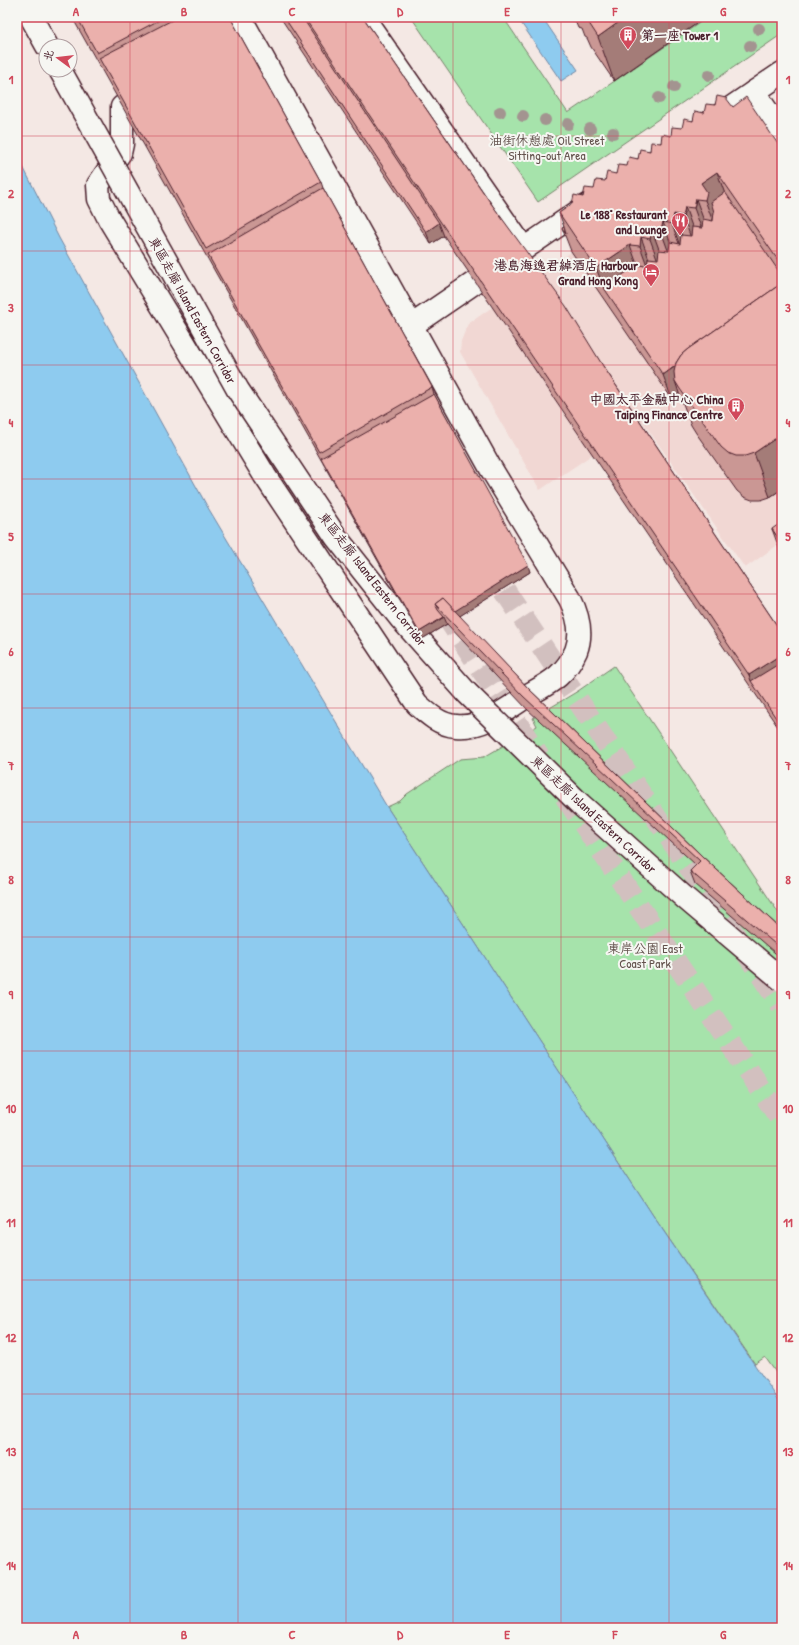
<svg xmlns="http://www.w3.org/2000/svg" width="799" height="1645" viewBox="0 0 799 1645" font-family="'Patrick Hand','LXGW WenKai TC',sans-serif">
  <style>
    .built { fill: #f1d7d3 }
    .green { fill: #a6e3ab; stroke: #78816b }
    .water { fill: #8ecbef; stroke: #7386a1 }
    .lines { fill: none; stroke-linecap: round; stroke-linejoin: round }
    .highway-tunnel { stroke: #d2c0bf; stroke-width: 22; stroke-dasharray: 22 11; stroke-linecap: butt }
    .minor-casing { stroke: #4a1f2b; stroke-width: 25 }
    .highway-casing { stroke: #4a1f2b; stroke-width: 25 }
    .minor { stroke: #f6f6f2; stroke-width: 22 }
    .highway { stroke: #f6f6f2; stroke-width: 22 }
    .highway-bridge-casing { stroke: #4a1f2b; stroke-width: 25; stroke-linecap: butt }
    .highway-bridge { stroke: #f6f6f2; stroke-width: 22 }
    .tree { fill: #a39490 }
    .wall { fill: #ca9794; stroke: #4a1f2b }
    .shaded-wall { fill: #a47b78; stroke: #4a1f2b }
    .building { fill: #ebb0ac; stroke: #4a1f2b }
    .grid { fill: none; stroke: #d1495b; stroke-width: 1; stroke-opacity: 0.55 }
    .labels { text-anchor: middle; dominant-baseline: central; stroke-width: 4; stroke-linejoin: round; paint-order: stroke }
    .poi-label { font-size: 13px; font-weight: bold; fill: #4a1f2b; stroke: #f6f6f2; text-anchor: end }
    .park-label { font-size: 13px; fill: #61504b; stroke: #f6f6f2 }
    .street-label { font-size: 13px; fill: #4a1f2b; stroke: #f6f6f2 }
    .neatline { fill: none; stroke: #d1495b; stroke-width: 1.5 }
    .grid-label { font-size: 13px; text-anchor: middle; font-weight: bold; fill: #d1495b }
  </style>
  <rect width="100%" height="100%" fill="#f4e8e4"/>
  <filter id="ink" filterUnits="userSpaceOnUse"><feTurbulence type="fractalNoise" baseFrequency=".025" numOctaves="2"/><feDisplacementMap in="SourceGraphic" scale="8" xChannelSelector="R" yChannelSelector="G"/><feConvolveMatrix kernelMatrix="1 2 1 2 8 2 1 2 1" color-interpolation-filters="sRGB"/></filter>
  <g filter="url(#ink)">
    <path class="built" d="M752,126L782,171V542L745,568L642,421L540,490L460,352L461,341L468,324Z"/>
    <g class="green">
      <path d="M411,17H503L568,113L708,17H782V34L538,202Z"/>
      <path d="M614,666L782,918V1381L765,1357L755,1364L654,1217L387,807L400,801L407,794L460,759L484,757L537,726L533,718L578,691Z"/>
    </g>
    <g class="water">
      <path d="M517,17H542L578,70L561,81Z"/>
      <path d="M17,155L59,238L207,506L387,807L654,1217L782,1405V1628H17Z"/>
    </g>
    <g class="lines">
      <g class="highway-tunnel">
        <path d="M488,562L503,588L782,1006"/>
        <path d="M444,612L539,757"/>
        <path d="M565,796L782,1121"/>
      </g>
      <g class="minor-casing">
        <g id="minor">
          <path d="M363,17L524,249"/>
          <path d="M754,92L782,133"/>
          <path d="M122,107V144L120,153L98,185L99,199L109,219L265,476L417,704C428,714 440,725 456,726C483,729 508,708 530,694C539,689 550,683 558,676C565,670 572,660 576,651C583,633 578,615 570,599L490,467L240,17"/>
          <path d="M707,124L782,73"/>
          <path d="M411,326L588,205"/>
        </g>
      </g>
      <g class="highway-casing">
        <path id="highway" d="M31,17L47,46"/>
      </g>
      <use href="#minor" class="minor"/>
      <use href="#highway" class="highway"/>
      <g class="highway-bridge-casing">
        <path id="highway-bridge" d="M60,70L238,390L336,537L401,619L467,693L580,804L685,898L782,980"/>
      </g>
      <use href="#highway-bridge" class="highway-bridge"/>
    </g>
    <g class="tree">
      <circle cx="759" cy="29" r="6"/>
      <circle cx="750" cy="46" r="6"/>
      <circle cx="709" cy="75" r="6"/>
      <circle cx="674" cy="87" r="6"/>
      <circle cx="659" cy="98" r="6"/>
      <circle cx="500" cy="112" r="6"/>
      <circle cx="523" cy="116" r="6"/>
      <circle cx="545" cy="120" r="6"/>
      <circle cx="568" cy="124" r="6"/>
      <circle cx="590" cy="129" r="6"/>
      <circle cx="613" cy="133" r="6"/>
    </g>
    <g class="wall">
      <path d="M72,17H230L321,182L323,188L432,387L434,394L530,572L459,616L529,689L703,857L782,930V959L695,884L690,871L696,865L527,709L447,624L422,639L213,268Z"/>
      <path d="M280,17H363L603,366L782,633V733L444,236L431,244Z"/>
      <path d="M570,17H706L614,81L591,47L587,38L585,37L582,29L578,28L575,21L571,20Z"/>
      <path d="M715,105L733,107L782,150V489L770,497L761,500H752L744,497L737,491L696,433L691,425L679,393L672,399L571,251L562,228L564,227L559,213Z"/>
      <path d="M772,529L782,543V556Z"/>
    </g>
    <g class="shaded-wall">
      <path d="M626,17H706L614,81L598,37Z"/>
      <path d="M717,172L733,216L721,244L705,200L701,183Z"/>
      <path d="M696,199L712,243L710,252L694,208Z"/>
      <path d="M685,207L701,251L699,260L683,216Z"/>
      <path d="M674,214L690,258L688,268L672,224Z"/>
      <path d="M663,222L679,266L677,275L661,231Z"/>
      <path d="M439,223L444,236L431,244L426,232Z"/>
      <path d="M652,230L668,274L666,283L650,239Z"/>
      <path d="M641,237L657,281L656,290L640,246Z"/>
      <path d="M630,245L646,289L604,288L596,268Z"/>
      <path d="M782,292L675,381L679,393L672,399L663,375Z"/>
      <path d="M782,434V489L770,497L754,453Z"/>
      <path d="M528,565L530,572L455,619L452,612Z"/>
      <path d="M444,617L447,624L422,639L419,632Z"/>
      <path d="M782,654V677L751,681L749,675Z"/>
    </g>
    <g class="building">
      <path d="M77,17H165L97,53Z"/>
      <path d="M178,17H230L321,182L206,249L99,58Z"/>
      <path d="M284,17H302L439,223L426,232Z"/>
      <path d="M304,17H363L490,202L566,306L603,366L782,633V654L749,675L446,230Z"/>
      <path d="M585,17H626L598,37Z"/>
      <path d="M717,96L726,98L733,107L746,97L782,150V266L717,172L701,183L707,192L705,200L696,199L694,208L685,207L683,216L674,214L672,224L663,222L661,231L652,230L650,239L641,237L640,246L630,245L596,268L559,213L572,204L574,195L583,197L585,188L594,189L596,180L605,181L607,172L616,174L618,165L627,166L629,157L638,159L640,149L650,151L651,142L661,143L662,134L671,136L672,127L682,128L684,119L693,121L695,111L704,113L706,104L715,105Z"/>
      <path d="M323,188L432,387L319,452L208,255Z"/>
      <path d="M725,192L782,276V283L688,349L681,355L676,363L675,366L663,375L604,288L637,265L647,266L648,258L658,259L659,250L669,251L670,242L680,244L681,235L691,236L692,227L702,228L703,219L713,221L714,212L711,202Z"/>
      <path d="M564,227L566,234L562,228Z"/>
      <path d="M782,283V434L754,453L745,456H736L728,453L721,447L680,389L675,381L674,372L676,363L681,355L688,349Z"/>
      <path d="M434,394L528,565L455,611L443,598L435,604L438,610L444,617L419,632L321,458Z"/>
      <path d="M782,522V543L772,529Z"/>
      <path d="M443,598L529,689L703,857L782,930V950L690,871L700,861L523,696L435,604Z"/>
      <path d="M782,662V727L751,681Z"/>
    </g>
  </g>
  <path class="grid" d="M130,17V1628M238,17V1628M346,17V1628M453,17V1628M561,17V1628M669,17V1628M17,136H782M17,251H782M17,365H782M17,479H782M17,594H782M17,708H782M17,822H782M17,937H782M17,1051H782M17,1166H782M17,1280H782M17,1394H782M17,1509H782"/>
  <defs>
    <g id="building-pin" transform="scale(0.9)"><path d="M0 17L-7.5 6A9.5 9.5 0 1 1 7.5 6Z" fill="#d1495b" stroke="#f6f6f2"/><path d="M-4-6H4V6H1V3H-1V6H-4ZM-2.5-4.3h1.7v1.8h-1.7ZM.8-4.3h1.7v1.8H.8ZM-2.5-1h1.7V.8h-1.7ZM.8-1h1.7V.8H.8Z" fill="#fff"/></g>
    <g id="restaurant-pin" transform="scale(0.9)"><path d="M0 17L-7.5 6A9.5 9.5 0 1 1 7.5 6Z" fill="#d1495b" stroke="#f6f6f2"/><path d="M-5-6h1v4h1v-4h1v4h1v-4h1v5L-1.5 .5V6h-2V.5L-5-1ZM5-6V6H3V1.5H1.5Q1.5-4 5-6Z" fill="#fff"/></g>
    <g id="hotel-pin" transform="scale(0.9)"><path d="M0 17L-7.5 6A9.5 9.5 0 1 1 7.5 6Z" fill="#d1495b" stroke="#f6f6f2"/><path d="M-6-4.5h1.5V1H6V5H4.5V3h-9V5H-6ZM-4 0a1.8 1.8 0 1 1 3.6 0ZM.5 0V-2.5h3Q6-2.5 6 0Z" fill="#fff"/></g>
  </defs>
  <g fill-rule="evenodd">
    <use href="#building-pin" x="628" y="35"/>
    <use href="#restaurant-pin" x="680" y="221"/>
    <use href="#hotel-pin" x="651" y="272"/>
    <use href="#building-pin" x="736" y="406"/>
  </g>
  <g class="labels">
    <g class="poi-label">
      <text x="641" y="35" text-anchor="start">第一座 Tower 1</text>
      <text x="667" y="214">Le 188° Restaurant<tspan x="667" dy="15">and Lounge</tspan></text>
      <text x="638" y="265">港島海逸君綽酒店 Harbour<tspan x="638" dy="15">Grand Hong Kong</tspan></text>
      <text x="723" y="399">中國太平金融中心 China<tspan x="723" dy="15">Taiping Finance Centre</tspan></text>
    </g>
    <g class="park-label">
      <text x="547" y="140">油街休憩處 Oil Street<tspan x="547" dy="15">Sitting-out Area</tspan></text>
      <text x="645" y="948">東岸公園 East<tspan x="645" dy="15">Coast Park</tspan></text>
    </g>
    <g class="street-label">
      <text transform="translate(193 310) rotate(61)">東區走廊 Island Eastern Corridor</text>
      <text transform="translate(373 579) rotate(52)">東區走廊 Island Eastern Corridor</text>
      <text transform="translate(594 814) rotate(43)">東區走廊 Island Eastern Corridor</text>
    </g>
  </g>
  <rect width="799" height="1645" fill="none" stroke="#f6f6f2" stroke-width="44"/>
  <g transform="translate(58 58) rotate(285)"><circle r="19" fill="#f6f6f2" stroke="#b1a0a2"/>
  <path d="M0-3L7 15L0 10L-7 15Z" fill="#d1495b"/>
  <text y="-6" font-size="11" font-weight="bold" text-anchor="middle" fill="#4a1f2b">北</text>
  </g>
  <rect x="22" y="22" width="755" height="1601" class="neatline"/>
  <g class="grid-label">
    <text x="76" y="16">A</text>
    <text x="184" y="16">B</text>
    <text x="292" y="16">C</text>
    <text x="400" y="16">D</text>
    <text x="507" y="16">E</text>
    <text x="615" y="16">F</text>
    <text x="723" y="16">G</text>
    <text x="11" y="84">1</text>
    <text x="788" y="84">1</text>
    <text x="11" y="198">2</text>
    <text x="788" y="198">2</text>
    <text x="11" y="312">3</text>
    <text x="788" y="312">3</text>
    <text x="11" y="427">4</text>
    <text x="788" y="427">4</text>
    <text x="11" y="541">5</text>
    <text x="788" y="541">5</text>
    <text x="11" y="656">6</text>
    <text x="788" y="656">6</text>
    <text x="11" y="770">7</text>
    <text x="788" y="770">7</text>
    <text x="11" y="884">8</text>
    <text x="788" y="884">8</text>
    <text x="11" y="999">9</text>
    <text x="788" y="999">9</text>
    <text x="11" y="1113">10</text>
    <text x="788" y="1113">10</text>
    <text x="11" y="1227">11</text>
    <text x="788" y="1227">11</text>
    <text x="11" y="1342">12</text>
    <text x="788" y="1342">12</text>
    <text x="11" y="1456">13</text>
    <text x="788" y="1456">13</text>
    <text x="11" y="1570">14</text>
    <text x="788" y="1570">14</text>
    <text x="76" y="1639">A</text>
    <text x="184" y="1639">B</text>
    <text x="292" y="1639">C</text>
    <text x="400" y="1639">D</text>
    <text x="507" y="1639">E</text>
    <text x="615" y="1639">F</text>
    <text x="723" y="1639">G</text>
  </g>
</svg>
